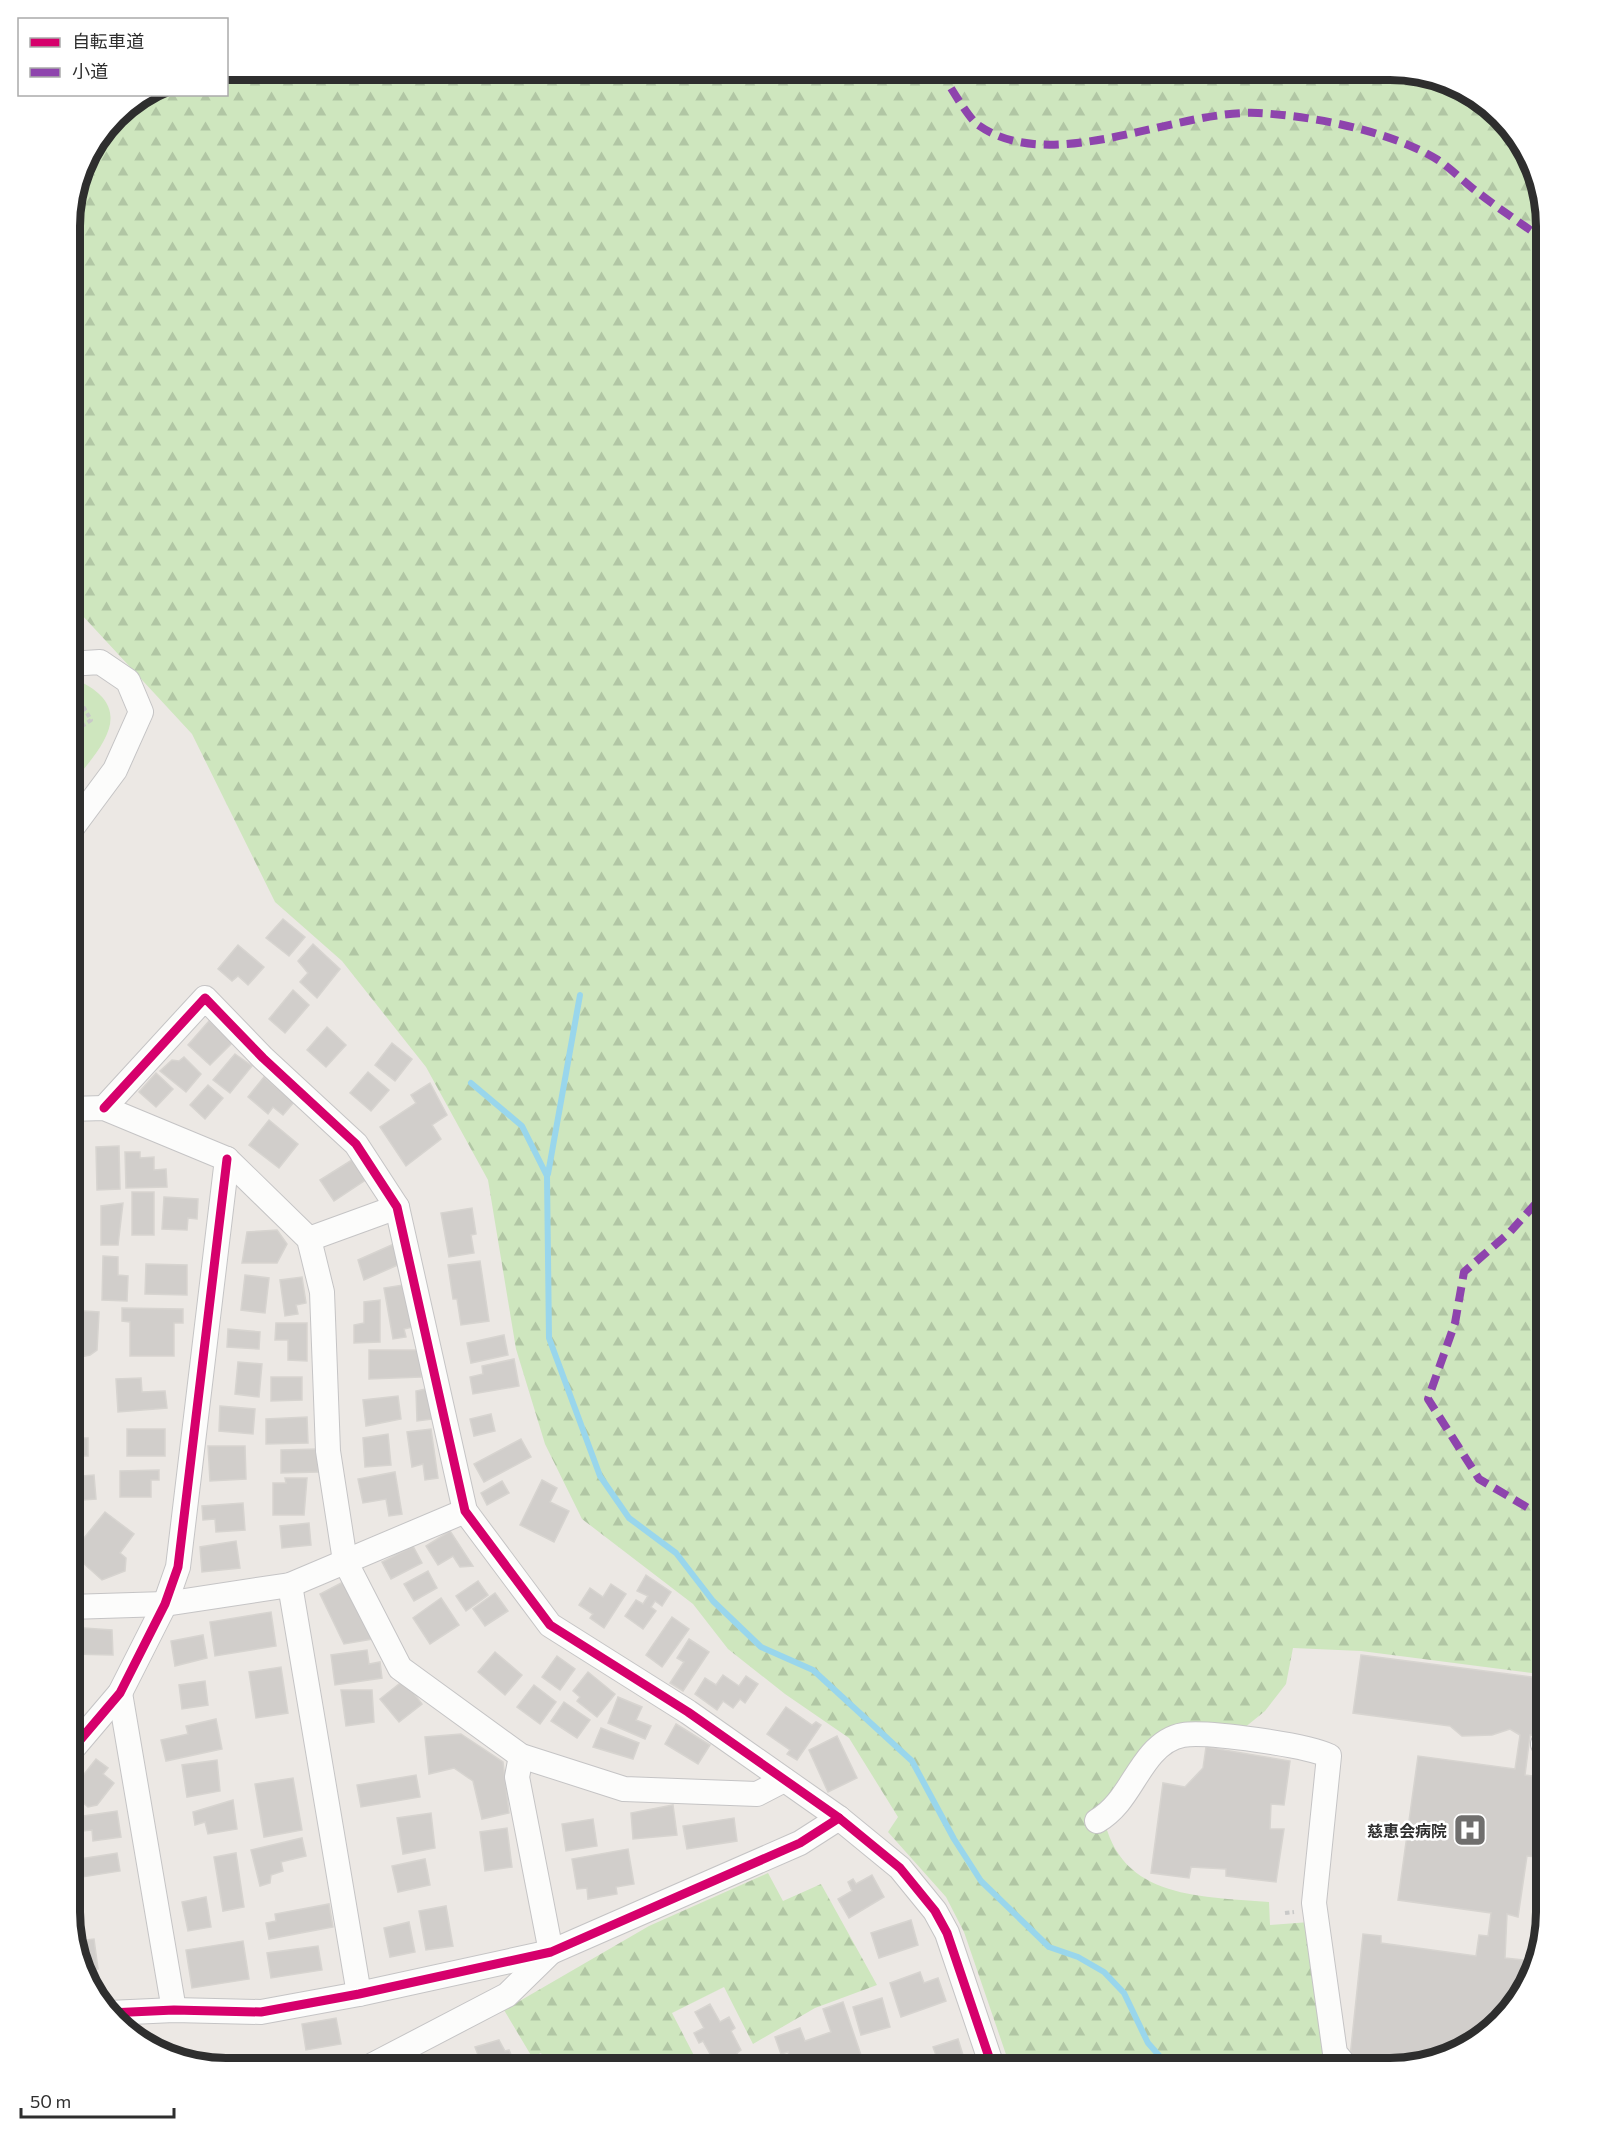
<svg xmlns="http://www.w3.org/2000/svg" width="1616" height="2138" viewBox="0 0 1616 2138" font-family="Commissioner,'Noto Sans JP',sans-serif">
  <style>
    .forest { fill: url(#forest-firs) }
    .garden { fill: #cee6be }
    .lines { fill: none; stroke-linecap: round; stroke-linejoin: round }
    .stream { stroke: #99d6ec; stroke-width: 6 }
    .building { fill: #d1cecb; stroke: #d7d4d0; stroke-width: 1.5 }
    .minor-casing { stroke: #c5c4c5; stroke-width: 26 }
    .path { stroke: #c9c9c8; stroke-width: 4; stroke-dasharray: 4.5 3; stroke-linecap: butt }
    .minor { stroke: #fcfcfb; stroke-width: 24 }
    .quiet { stroke: #8e44ad; stroke-width: 8; stroke-dasharray: 15 8; stroke-linecap: butt }
    .cycleway-casing { stroke: #fff; stroke-width: 13 }
    .cycleway { stroke: #d6006c; stroke-width: 9 }
    .labels { text-anchor: middle; dominant-baseline: central; stroke-width: 5; stroke-linejoin: round; paint-order: stroke }
    .poi-label { font-size: 16px; font-weight: bold; fill: #2e2e2e; stroke: #fff; text-anchor: end }
    .rim { fill: none; stroke: #2e2e2e; stroke-width: 8 }
  </style>
  <defs>
    <pattern id="forest-firs" width="22" height="20" patternUnits="userSpaceOnUse" patternTransform="scale(1.5)"><rect width="22" height="20" fill="#cee6be"/><path d="M5 1l3.5 6h-7zM16 11l3.5 6h-7z" fill="#b1c6a4"/></pattern>
  </defs>
  <rect width="100%" height="100%" fill="#ece8e4"/>
  <g class="forest">
    <path d="M227,69H1401L1469,90L1521,139L1547,225V1675L1361,1651L1293,1648L1286,1684L1265,1711L1238,1733L1185,1728L1102,1807C1114,1899 1196,1896 1269,1902L1270,1925L1310,1922L1325,2056L1331,2069H1011L964,1932L946,1897L888,1832L898,1817L849,1738L785,1694L728,1649L693,1604L582,1519L545,1444L516,1349L488,1180L426,1067L342,961L275,902L192,734L69,601V215L85,156L122,108L144,95L226,94Z"/>
    <path d="M768,1873L783,1901L821,1884L877,1985L815,2008L753,2044L724,1987L672,2013L701,2069H550L541,2053L532,2057L504,2010L649,1926Z"/>
  </g>
  <path class="garden" d="M83,683C140,713 95,753 69,788V691Z"/>
  <g class="lines">
    <g class="stream">
      <path d="M471,1083L522,1126L547,1176L549,1338L600,1476L629,1518L676,1553L713,1601L761,1647L813,1670L912,1761L954,1839L981,1881L1049,1947L1078,1957L1104,1972L1124,1993L1148,2043L1171,2069"/>
      <path d="M548,1174L580,995"/>
    </g>
  </g>
  <g class="building">
    <path d="M283,919L305,937L289,956L266,938Z"/>
    <path d="M313,944L340,969L317,998L300,982L308,973L298,961Z"/>
    <path d="M238,945L264,967L248,985L238,976L232,981L218,969Z"/>
    <path d="M293,990L309,1005L285,1033L269,1019Z"/>
    <path d="M209,1021L234,1041L210,1065L188,1045Z"/>
    <path d="M327,1027L346,1045L326,1067L307,1050Z"/>
    <path d="M392,1043L412,1059L395,1081L375,1065Z"/>
    <path d="M235,1054L252,1066L230,1093L213,1080Z"/>
    <path d="M184,1057L201,1074L186,1092L160,1071L172,1060L179,1061Z"/>
    <path d="M368,1072L389,1090L371,1111L350,1093Z"/>
    <path d="M156,1073L173,1089L156,1107L139,1092Z"/>
    <path d="M264,1077L294,1102L283,1115L273,1107L268,1114L248,1097Z"/>
    <path d="M430,1083L447,1115L432,1125L441,1139L406,1166L380,1127L416,1103L411,1095Z"/>
    <path d="M208,1085L223,1098L205,1119L190,1105Z"/>
    <path d="M269,1120L298,1144L279,1168L249,1145Z"/>
    <path d="M119,1146L120,1189L97,1190L96,1147Z"/>
    <path d="M125,1152H140V1158L154,1157V1170L166,1169L167,1187L126,1188Z"/>
    <path d="M355,1158L370,1177L334,1201L320,1180Z"/>
    <rect x="132" y="1192" width="22" height="43"/>
    <path d="M164,1197L198,1199L197,1219L188,1218L187,1230L162,1229Z"/>
    <path d="M123,1203L118,1245H101V1206Z"/>
    <path d="M472,1208L476,1234L471,1235L474,1253L449,1257L441,1213Z"/>
    <path d="M277,1230L287,1244L277,1263H242L247,1232Z"/>
    <path d="M396,1243L402,1263L364,1280L358,1260Z"/>
    <path d="M103,1256L118,1257V1275L128,1276L127,1301L102,1300Z"/>
    <path d="M480,1261L489,1321L461,1325L457,1299H453L448,1265Z"/>
    <path d="M146,1264L187,1265V1295L145,1294Z"/>
    <path d="M245,1275L269,1278L265,1313L241,1310Z"/>
    <path d="M302,1277L306,1303L296,1305L298,1314L285,1316L280,1280Z"/>
    <path d="M409,1284L417,1326L404,1329L406,1337L393,1339L384,1288Z"/>
    <path d="M380,1300V1342L354,1343V1325L364,1323V1302Z"/>
    <path d="M122,1308L183,1309V1323H174V1356H130V1322L122,1321Z"/>
    <path d="M69,1310L99,1312L97,1350L90,1355L81,1357L70,1348Z"/>
    <path d="M276,1323H307V1361L288,1360V1340H275Z"/>
    <path d="M228,1329L260,1332L259,1349L227,1347Z"/>
    <path d="M504,1335L508,1355L471,1363L467,1343Z"/>
    <path d="M369,1350H422L421,1377L369,1379Z"/>
    <path d="M514,1359L519,1386L473,1394L470,1377L483,1374L482,1366Z"/>
    <path d="M238,1362L262,1364L259,1397L235,1394Z"/>
    <rect x="69" y="1374" width="4" height="19"/>
    <path d="M271,1377H302V1400L271,1401Z"/>
    <path d="M141,1378L142,1392L165,1391L167,1408L118,1412L116,1379Z"/>
    <path d="M435,1387L440,1418L417,1421L416,1391Z"/>
    <path d="M398,1396L401,1419L366,1426L363,1400Z"/>
    <path d="M220,1406L255,1409L253,1434L219,1431Z"/>
    <path d="M491,1414L495,1431L474,1436L470,1419Z"/>
    <path d="M307,1417L308,1443L266,1444V1419Z"/>
    <rect x="127" y="1429" width="38" height="27"/>
    <path d="M431,1429L438,1478L425,1480L423,1464L412,1467L407,1432Z"/>
    <path d="M388,1434L391,1465L365,1467L363,1438Z"/>
    <rect x="69" y="1438" width="19" height="18"/>
    <path d="M521,1439L531,1457L484,1482L474,1464Z"/>
    <path d="M208,1446H245L246,1479L210,1481Z"/>
    <path d="M318,1449V1472L281,1473V1450Z"/>
    <path d="M159,1470V1480H151V1497H120V1471Z"/>
    <path d="M395,1472L402,1514L389,1516L386,1499L363,1503L358,1479Z"/>
    <path d="M94,1475L96,1499L69,1501V1477Z"/>
    <path d="M285,1478H307L304,1515H273V1483H286Z"/>
    <path d="M542,1480L557,1488L550,1502L569,1511L554,1542L520,1525Z"/>
    <path d="M502,1481L509,1493L487,1505L481,1493Z"/>
    <path d="M243,1503L245,1530L216,1532L215,1519L203,1520L202,1506Z"/>
    <path d="M105,1512L134,1534L120,1553L126,1558L125,1571L102,1580L72,1553Z"/>
    <path d="M309,1523L311,1545L282,1548L280,1526Z"/>
    <path d="M450,1531L473,1566L460,1567L453,1556L438,1565L426,1546Z"/>
    <path d="M236,1541L240,1568L202,1572L200,1547Z"/>
    <path d="M413,1546L422,1563L391,1579L382,1562Z"/>
    <path d="M428,1571L437,1588L414,1601L404,1584Z"/>
    <path d="M646,1575L671,1592L662,1606L655,1601L651,1607L656,1611L643,1629L625,1616L636,1600L643,1604L648,1596L637,1591Z"/>
    <path d="M345,1581L373,1639L344,1644L320,1594Z"/>
    <path d="M478,1581L488,1595L466,1611L456,1596Z"/>
    <path d="M611,1584L626,1594L604,1628L590,1618L593,1614L579,1605L590,1588L603,1597Z"/>
    <path d="M495,1593L508,1611L485,1626L473,1609Z"/>
    <path d="M441,1598L459,1625L430,1644L413,1618Z"/>
    <path d="M271,1612L276,1646L215,1656L210,1622Z"/>
    <path d="M672,1617L689,1629L662,1667L646,1655Z"/>
    <path d="M69,1627L112,1630L113,1655L69,1654Z"/>
    <path d="M203,1635L207,1658L175,1666L171,1641Z"/>
    <path d="M689,1639L709,1652L683,1691L670,1683L684,1662L677,1658Z"/>
    <path d="M367,1650L369,1664L380,1662L382,1678L335,1685L331,1655Z"/>
    <path d="M495,1652L522,1675L505,1695L478,1672Z"/>
    <path d="M1361,1655L1547,1679V1738L1530,1735L1525,1775L1547,1778V1831L1535,1829V1832L1547,1833V1858L1527,1856L1518,1917L1507,1914L1505,1958L1534,1961L1526,1991L1477,2043L1409,2064L1350,2057L1363,1934L1381,1936V1943L1476,1956L1479,1935L1488,1936L1491,1913L1398,1900L1418,1756L1515,1769L1520,1735L1510,1729L1492,1735L1462,1736L1450,1726L1353,1713Z"/>
    <path d="M557,1656L575,1669L560,1690L542,1677Z"/>
    <path d="M281,1667L288,1713L256,1718L249,1672Z"/>
    <path d="M588,1672L615,1694L597,1717L577,1701L580,1697L573,1691Z"/>
    <path d="M723,1675L739,1686L746,1676L758,1684L745,1703L740,1699L733,1708L723,1701L717,1710L695,1694L705,1678L716,1685Z"/>
    <path d="M404,1680L422,1704L399,1722L380,1699Z"/>
    <path d="M205,1681L208,1705L182,1709L179,1685Z"/>
    <path d="M534,1685L556,1702L540,1724L517,1707Z"/>
    <path d="M341,1690H372L374,1722L346,1726Z"/>
    <path d="M618,1697L642,1707L636,1720L651,1726L645,1739L608,1723Z"/>
    <path d="M564,1702L590,1720L577,1738L551,1721Z"/>
    <path d="M786,1707L812,1725L816,1722L821,1725L797,1760L787,1754L790,1750L767,1734Z"/>
    <path d="M216,1719L222,1749L166,1761L161,1740L188,1734L186,1726Z"/>
    <path d="M676,1724L710,1745L698,1764L665,1744Z"/>
    <path d="M601,1728L639,1743L633,1759L593,1747Z"/>
    <path d="M461,1734L503,1762L509,1813L482,1819L473,1781L454,1768L429,1774L425,1737Z"/>
    <path d="M837,1736L857,1778L828,1792L809,1750Z"/>
    <path d="M1206,1747L1290,1761L1284,1805L1271,1804L1270,1829H1284L1276,1882L1226,1876V1869L1191,1867L1189,1878L1151,1873L1163,1783L1185,1787L1203,1768Z"/>
    <path d="M96,1759L108,1768L103,1774L114,1783L97,1805L88,1807L70,1792Z"/>
    <path d="M217,1760L220,1791L187,1797L182,1765Z"/>
    <path d="M416,1775L420,1797L361,1807L357,1785Z"/>
    <path d="M293,1778L302,1830L264,1837L255,1784Z"/>
    <path d="M233,1800L237,1829L208,1834L205,1822L195,1825L193,1812Z"/>
    <path d="M673,1805L677,1835L633,1839L631,1813Z"/>
    <path d="M117,1811L121,1837L93,1841L92,1830L72,1832L70,1818Z"/>
    <path d="M431,1813L435,1848L403,1854L397,1818Z"/>
    <path d="M734,1818L737,1841L687,1849L683,1826Z"/>
    <path d="M593,1819L597,1846L566,1851L562,1824Z"/>
    <path d="M507,1828L512,1867L485,1871L480,1832Z"/>
    <path d="M302,1838L306,1856L281,1862L283,1871L271,1875L270,1883L260,1886L251,1850Z"/>
    <path d="M628,1849L634,1884L616,1887L617,1894L588,1899L587,1888L577,1889L572,1859Z"/>
    <path d="M117,1853L120,1871L76,1878L74,1860Z"/>
    <path d="M236,1853L244,1907L223,1911L214,1857Z"/>
    <path d="M425,1859L430,1885L398,1892L392,1866Z"/>
    <path d="M872,1875L884,1897L849,1918L838,1899L852,1891L848,1882L853,1879L856,1884Z"/>
    <path d="M206,1897L211,1927L188,1931L182,1902Z"/>
    <path d="M329,1904L333,1927L269,1939L266,1923L276,1921L275,1914Z"/>
    <path d="M446,1906L453,1946L426,1950L419,1911Z"/>
    <path d="M911,1920L918,1945L879,1958L871,1933Z"/>
    <path d="M409,1922L415,1952L390,1957L384,1928Z"/>
    <path d="M94,1939L98,1969L87,1971L77,1941Z"/>
    <path d="M243,1941L249,1979L192,1988L186,1950Z"/>
    <path d="M318,1946L322,1970L271,1978L267,1953Z"/>
    <path d="M920,1972L924,1983L938,1978L946,2001L901,2017L890,1983Z"/>
    <path d="M882,1998L890,2027L861,2035L853,2007Z"/>
    <path d="M843,2002L863,2061L839,2069H793L788,2052L781,2054L775,2037L800,2028L805,2041L831,2032L823,2009Z"/>
    <path d="M710,2004L720,2022L729,2017L735,2028L731,2031L741,2050L737,2053L741,2060L724,2069L721,2062L716,2065L703,2041L699,2043L694,2033L704,2028L695,2012Z"/>
    <path d="M336,2018L341,2044L306,2050L302,2024Z"/>
    <path d="M958,2039L967,2068L941,2069L933,2047Z"/>
    <path d="M499,2040L505,2051L509,2050L517,2069H459L469,2061L474,2063L480,2060L475,2047Z"/>
  </g>
  <g class="lines">
    <g class="minor-casing">
      <g id="minor">
        <path d="M69,832L115,770L141,712L128,681L100,662L69,664"/>
        <path d="M104,1108L205,998L263,1058L356,1144L397,1207L465,1511L550,1625L688,1712L839,1818L900,1868L935,1911L947,1933L993,2069"/>
        <path d="M69,1109L104,1108L227,1159L309,1239L322,1292L328,1451L345,1561L400,1668L521,1756L624,1789L757,1794L784,1780"/>
        <path d="M309,1239L397,1207"/>
        <path d="M290,1585L359,1994"/>
        <path d="M69,1607L165,1604L290,1585L465,1511"/>
        <path d="M120,1693L174,2010"/>
        <path d="M1543,1744L1547,1745"/>
        <path d="M69,1753L120,1693L165,1604L178,1567L227,1159"/>
        <path d="M1097,1821C1124,1805 1132,1777 1152,1754C1160,1745 1171,1737 1183,1735C1206,1731 1308,1745 1329,1756L1314,1903L1335,2053L1348,2069"/>
        <path d="M109,2013L174,2010L261,2012L359,1994L551,1952L800,1843L839,1818"/>
        <path d="M365,2069L507,1995L551,1952L517,1777L521,1756"/>
      </g>
    </g>
    <g class="path">
      <path d="M69,717L85,709"/>
      <path d="M69,735L91,720L77,696L69,700"/>
      <path d="M1285,1913L1294,1912"/>
      <path d="M736,2068V2069"/>
    </g>
    <use href="#minor" class="minor"/>
    <g class="quiet">
      <path d="M939,69C947,81 968,118 978,125C1052,177 1175,109 1258,113C1313,116 1391,131 1438,160C1453,170 1466,184 1480,194C1502,211 1525,226 1547,242"/>
      <path d="M1547,1519L1479,1479L1428,1399L1455,1323L1464,1272L1510,1232L1547,1191"/>
    </g>
    <g class="cycleway-casing">
      <g id="cycleway">
        <path d="M104,1108L205,998L263,1058L356,1144L397,1207L465,1511L550,1625L688,1712L839,1818L900,1868L935,1911L947,1933L993,2069"/>
        <path d="M69,1753L120,1693L165,1604L178,1567L227,1159"/>
        <path d="M109,2013L174,2010L261,2012L359,1994L551,1952L800,1843L839,1818"/>
      </g>
    </g>
    <use href="#cycleway" class="cycleway"/>
  </g>
  <defs>
    <g id="hospital-square" transform="scale(1.725)"><rect x="-9" y="-9" width="18" height="18" rx="4" fill="#706f6e" stroke="#fff"/><path d="M-5-5h3v3.5h4V-5h3V5h-3V1.5h-4V5h-3Z" fill="#fff"/></g>
  </defs>
  <g fill-rule="evenodd">
    <use href="#hospital-square" x="1470" y="1830"/>
  </g>
  <g class="labels">
    <g class="poi-label">
      <text x="1447" y="1830">慈恵会病院</text>
    </g>
  </g>
  <path d="M0 0H1616V2138H0ZM226 80H1390A146 146 0 0 1 1536 226V1912A146 146 0 0 1 1390 2058H226A146 146 0 0 1 80 1912V226A146 146 0 0 1 226 80Z" fill="#fff" fill-rule="evenodd"/>
  <path class="rim" d="M226 80H1390A146 146 0 0 1 1536 226V1912A146 146 0 0 1 1390 2058H226A146 146 0 0 1 80 1912V226A146 146 0 0 1 226 80Z"/>
  <rect x="18" y="18" width="210" height="78" fill="#ffffff" stroke="#ababab" stroke-width="1.5"/>
  <rect x="30" y="38" width="30" height="9" fill="#d6006c" stroke="#ababab" stroke-width="1.5"/>
  <text x="72" y="48" font-size="18" fill="#2e2e2e">自転車道</text>
  <rect x="30" y="68" width="30" height="9" fill="#8e44ad" stroke="#ababab" stroke-width="1.5"/>
  <text x="72" y="78" font-size="18" fill="#2e2e2e">小道</text>
  <path d="M21 2108v9h153v-9" fill="none" stroke="#2e2e2e" stroke-width="3"/>
  <text x="30" y="2108" font-size="18" fill="#2e2e2e" stroke="#ffffff" stroke-width="4.5" paint-order="stroke">50 m</text>
</svg>
